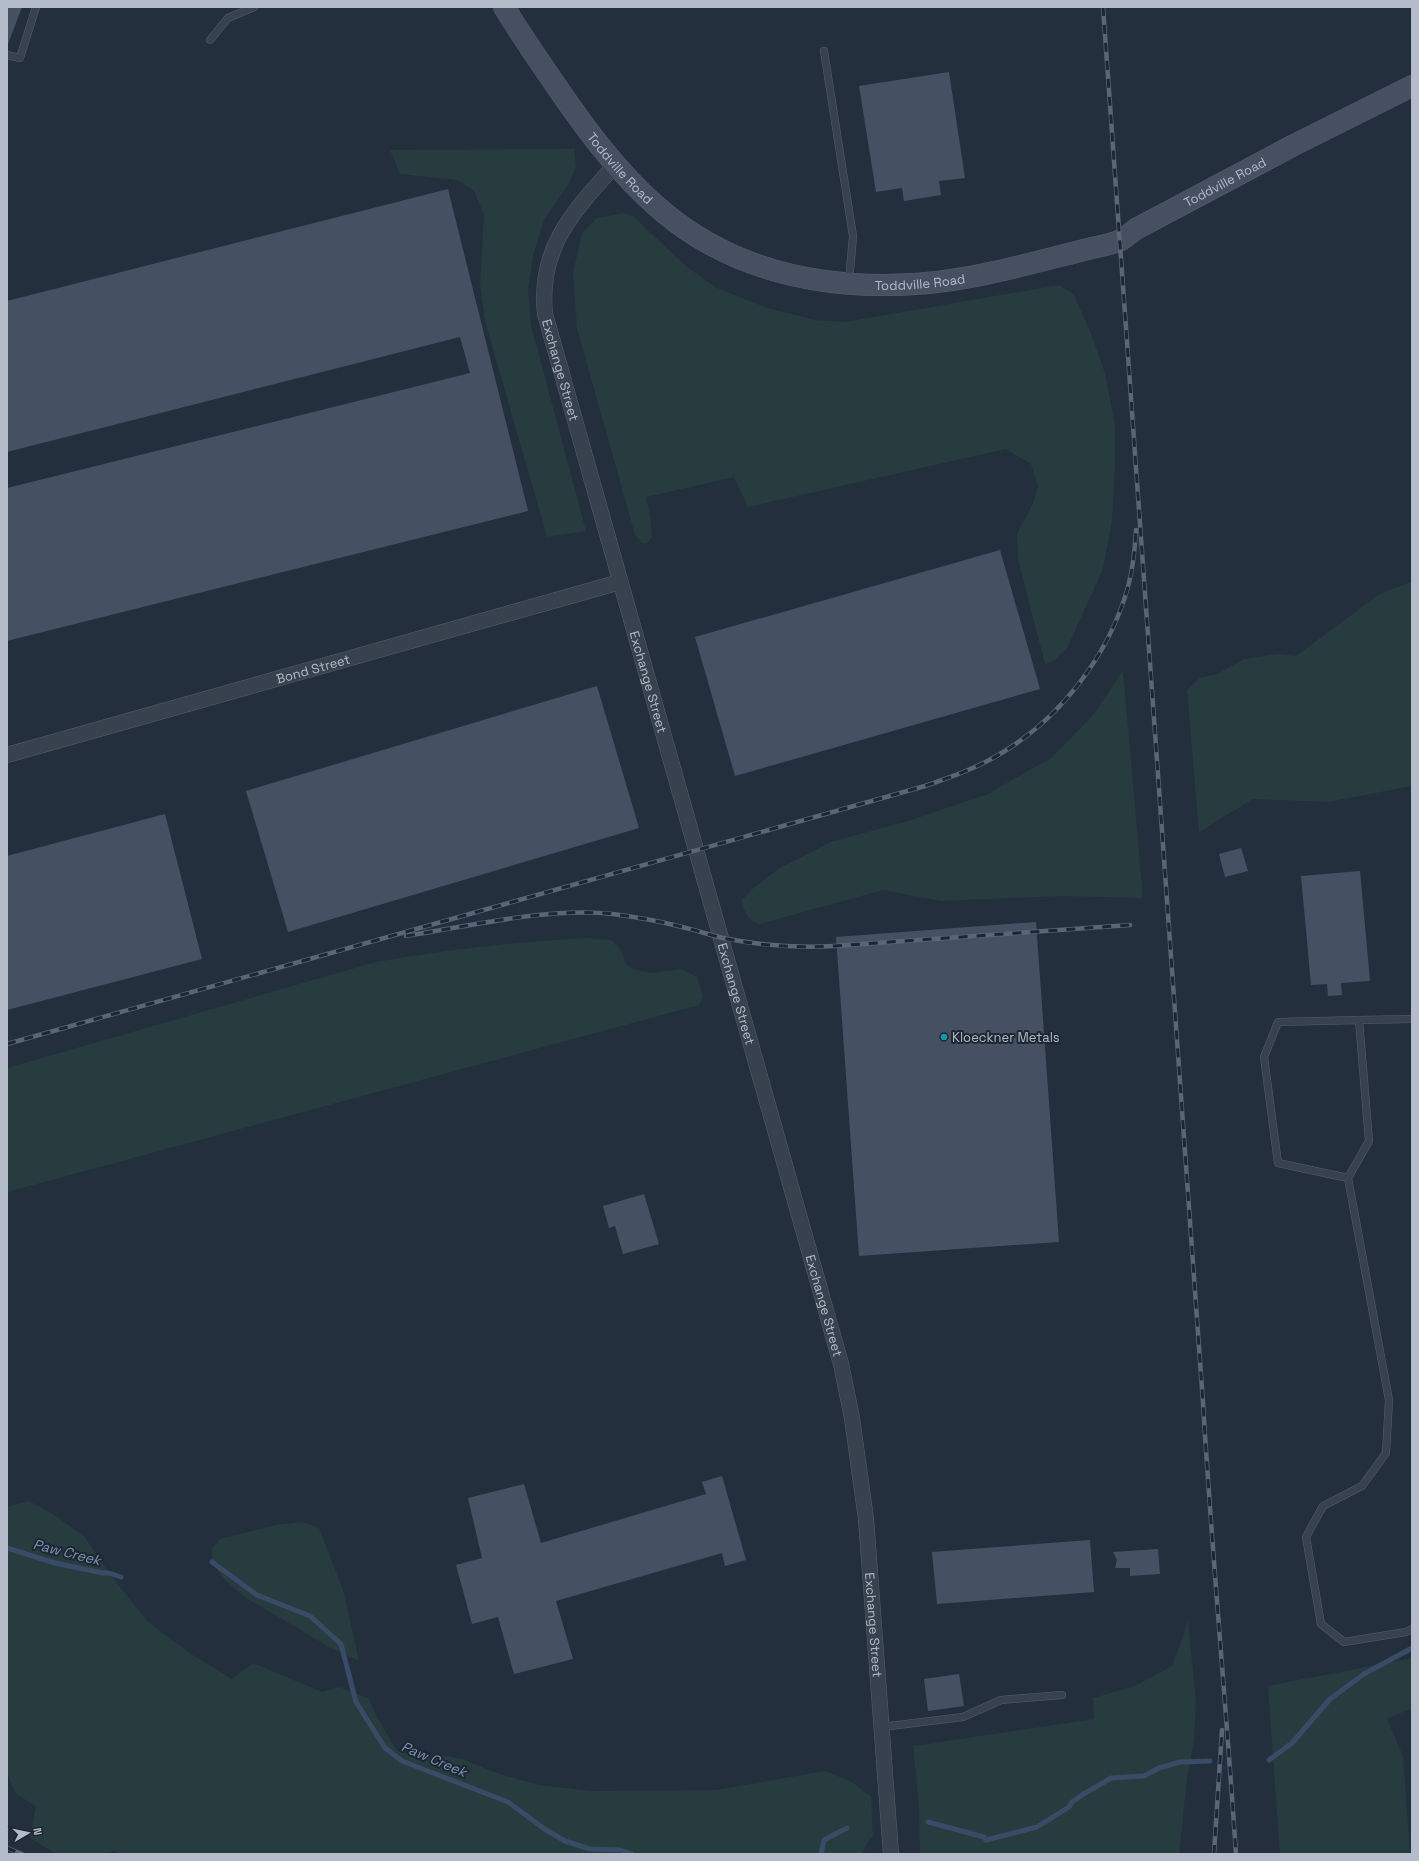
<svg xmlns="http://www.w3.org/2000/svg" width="1419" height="1861" viewBox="0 0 1419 1861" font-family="'Space Grotesk',sans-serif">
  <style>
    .green { fill: #263c3f }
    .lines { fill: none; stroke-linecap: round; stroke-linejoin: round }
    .stream { stroke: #394c67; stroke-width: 5 }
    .building { fill: #455162 }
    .lane-casing { stroke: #565f6c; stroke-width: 8 }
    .street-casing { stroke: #565f6c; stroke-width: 16 }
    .secondary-casing { stroke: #565f6c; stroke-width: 22 }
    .lane { stroke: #38414e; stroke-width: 7 }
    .street { stroke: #38414e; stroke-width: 15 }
    .secondary { stroke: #465061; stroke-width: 21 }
    .rail-casing { stroke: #5a6575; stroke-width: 4.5 }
    .rail { stroke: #1d2633; stroke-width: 3; stroke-dasharray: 9; stroke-linecap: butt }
    .culture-dot { fill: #0f9aa8; stroke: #1d2633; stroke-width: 1.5 }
    .labels { text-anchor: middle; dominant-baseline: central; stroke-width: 4; stroke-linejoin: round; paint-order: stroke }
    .street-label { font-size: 13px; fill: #b4bcc9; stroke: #1d2633 }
    .poi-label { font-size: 13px; fill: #b4bcc9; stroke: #1d2633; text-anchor: start }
    .water-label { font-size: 14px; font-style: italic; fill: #7c92b1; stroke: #1d2633 }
  </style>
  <rect width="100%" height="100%" fill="#242f3e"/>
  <g class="green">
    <path d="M574,149L576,167L568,185L544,220L533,256L528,289L531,325L586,531L547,537L485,321L480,285L484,215L474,191L457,180L400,174L390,150Z"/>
    <path d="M624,213L634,217L687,267L717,288L767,308L815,320L845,322L1059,285L1074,295L1090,331L1105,373L1115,425V466L1112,520L1103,569L1067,648L1055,660L1045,664L1018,559L1017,534L1033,503L1038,486L1031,464L1006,449L748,507L734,477L646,497L650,516L652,537L647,543H642L635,535L577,328L573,273L582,233L597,218Z"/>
    <path d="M1411,582L1412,786L1328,802L1253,799L1199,832L1187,690L1200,678L1217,674L1244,659L1278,654L1296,656L1381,593Z"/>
    <path d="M1123,670L1143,898L1063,896L941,901L883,890L759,924C747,920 744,912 742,900L751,890L778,869L831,842L908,821L988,794L1051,758L1094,714Z"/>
    <path d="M585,938L611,940L623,953L625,963L632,969L651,973L682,969L697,977L703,997L699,1005L7,1192V1068L376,962C446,950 515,942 585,938Z"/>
    <path d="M29,1501L53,1514L84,1536L109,1573L147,1621L191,1654L232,1679L253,1663L322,1692L339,1687L368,1698L377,1717L396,1750L416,1757L439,1755L463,1759L496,1773L539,1785L592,1791L716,1790L825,1771L852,1782L871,1797L873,1836L870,1839L862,1854H118L115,1851L99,1854H56L30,1838L36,1806L16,1794L7,1774V1507Z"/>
    <path d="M302,1522L319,1528L344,1593L359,1661L331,1648L243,1596L224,1579L212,1562V1549L220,1539L276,1525Z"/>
    <path d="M1188,1619L1196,1702L1194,1740L1187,1779L1179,1854H920L919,1807L913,1746L1094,1719L1093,1698L1135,1686L1172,1666L1183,1637Z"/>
    <path d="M1412,1657V1708L1387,1719L1403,1756L1410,1854H1280L1268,1686L1408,1659Z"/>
  </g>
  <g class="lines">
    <g class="stream">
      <path d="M7,1548L55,1563L103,1573H109L121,1577"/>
      <path d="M212,1562L257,1595L310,1616L341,1644L356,1702L385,1748L402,1761L508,1802L546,1830L565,1841L590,1849L620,1850L632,1854"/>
      <path d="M1269,1760L1292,1743L1330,1699L1364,1674L1412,1648"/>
      <path d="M928,1822L984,1837L986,1840L1037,1827L1069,1807L1072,1802L1082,1795L1111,1778L1144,1776L1159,1768L1180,1762L1210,1761"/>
      <path d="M821,1854L824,1840L847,1828"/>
    </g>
  </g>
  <g class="building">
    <path d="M7,7H22L8,44H7Z"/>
    <path d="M949,72L965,178L939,181L941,195L904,201L902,188L876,192L859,86Z"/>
    <path d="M448,189L528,511L7,641V488L470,373L460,337L7,452V301Z"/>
    <path d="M1000,550L1040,689L735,776L695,637Z"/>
    <path d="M597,686L639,828L288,932L246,791Z"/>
    <path d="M165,814L202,959L7,1010V856Z"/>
    <path d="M1241,848L1248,871L1225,877L1219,854Z"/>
    <path d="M1360,871L1370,981L1341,983L1342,995L1328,996L1327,984L1311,985L1301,876Z"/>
    <path d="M1036,922L1059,1242L859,1256L836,937Z"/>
    <path d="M644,1194L659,1244L623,1254L615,1226L609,1228L603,1206Z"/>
    <path d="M722,1476L746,1560L725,1566L722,1553L556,1601L573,1659L514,1674L498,1617L472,1624L456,1565L482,1558L468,1498L524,1484L541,1543L706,1494L702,1482Z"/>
    <path d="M1090,1540L1094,1592L937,1604L932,1552Z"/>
    <path d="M1158,1549L1160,1574L1130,1576V1568H1115L1117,1560L1113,1552Z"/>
    <path d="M959,1674L964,1706L928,1711L924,1679Z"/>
  </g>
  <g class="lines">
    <g class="lane-casing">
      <g id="lane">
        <path d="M210,40L228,18L254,7"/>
        <path d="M824,51L853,236L849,282"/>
        <path d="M7,55L20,58L36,7"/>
        <path d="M1359,1020L1412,1019"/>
        <path d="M1348,1178L1278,1163L1264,1057L1278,1022L1359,1020L1369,1141L1348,1178L1389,1400L1386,1453L1362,1486L1323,1506L1306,1537L1321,1624L1344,1642L1406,1632L1412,1629"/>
        <path d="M882,1727L963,1717L1001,1700L1062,1695"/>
      </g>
    </g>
    <g class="street-casing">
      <g id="street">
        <path id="s1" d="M615,165C574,211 538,247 545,314L841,1364L852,1418L866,1519L891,1854"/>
        <path id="s2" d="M7,755L620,582"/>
      </g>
    </g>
    <g class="secondary-casing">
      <g id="secondary">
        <path id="s3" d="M504,7C518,30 533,52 548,74C582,124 616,172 662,211C755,290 885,298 999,271C1027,265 1056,257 1084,250C1095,247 1110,245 1121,240C1126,237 1131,233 1136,229L1294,145L1412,86"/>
      </g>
    </g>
    <use href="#lane" class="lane"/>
    <use href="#street" class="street"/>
    <use href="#secondary" class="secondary"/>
    <g class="rail-casing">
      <g id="rail">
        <path d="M1103,7L1203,1403C1212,1553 1226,1704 1236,1854"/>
        <path d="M406,936C471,926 548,907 613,914C636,917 659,921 682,927C696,930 709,935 723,938C762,946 795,948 834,946L1130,925"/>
        <path d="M7,1044L925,786C951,777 977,768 1000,754C1061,718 1109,655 1128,587C1133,568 1135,550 1136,530"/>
        <path d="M7,1848L22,1854"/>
        <path d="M1214,1854L1222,1730"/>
      </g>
    </g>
    <use href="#rail" class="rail"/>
  </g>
  <circle class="culture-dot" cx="944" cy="1037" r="4"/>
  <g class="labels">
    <g class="street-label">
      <text stroke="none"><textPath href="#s3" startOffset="199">Toddville Road</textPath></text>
      <text stroke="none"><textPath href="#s3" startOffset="859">Toddville Road</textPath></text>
      <text stroke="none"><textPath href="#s3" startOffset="534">Toddville Road</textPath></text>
      <text stroke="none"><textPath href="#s1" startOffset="229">Exchange Street</textPath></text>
      <text stroke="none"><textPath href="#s2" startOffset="318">Bond Street</textPath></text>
      <text stroke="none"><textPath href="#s1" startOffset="553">Exchange Street</textPath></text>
      <text stroke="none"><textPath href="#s1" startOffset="877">Exchange Street</textPath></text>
      <text stroke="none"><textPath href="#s1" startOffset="1201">Exchange Street</textPath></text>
      <text stroke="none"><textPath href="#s1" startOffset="1525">Exchange Street</textPath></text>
    </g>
    <g class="poi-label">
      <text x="952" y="1037">Kloeckner Metals</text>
    </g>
    <g class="water-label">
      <text transform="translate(67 1552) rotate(14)">Paw Creek</text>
      <text transform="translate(434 1759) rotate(23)">Paw Creek</text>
    </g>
  </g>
  <rect width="1419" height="1861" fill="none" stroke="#b4bcc9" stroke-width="16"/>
  <g transform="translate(28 1833) rotate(81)" stroke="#1d2633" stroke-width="3" paint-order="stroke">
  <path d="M0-3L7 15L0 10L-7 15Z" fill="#b4bcc9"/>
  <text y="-6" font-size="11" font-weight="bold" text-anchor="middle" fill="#b4bcc9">N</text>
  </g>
</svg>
